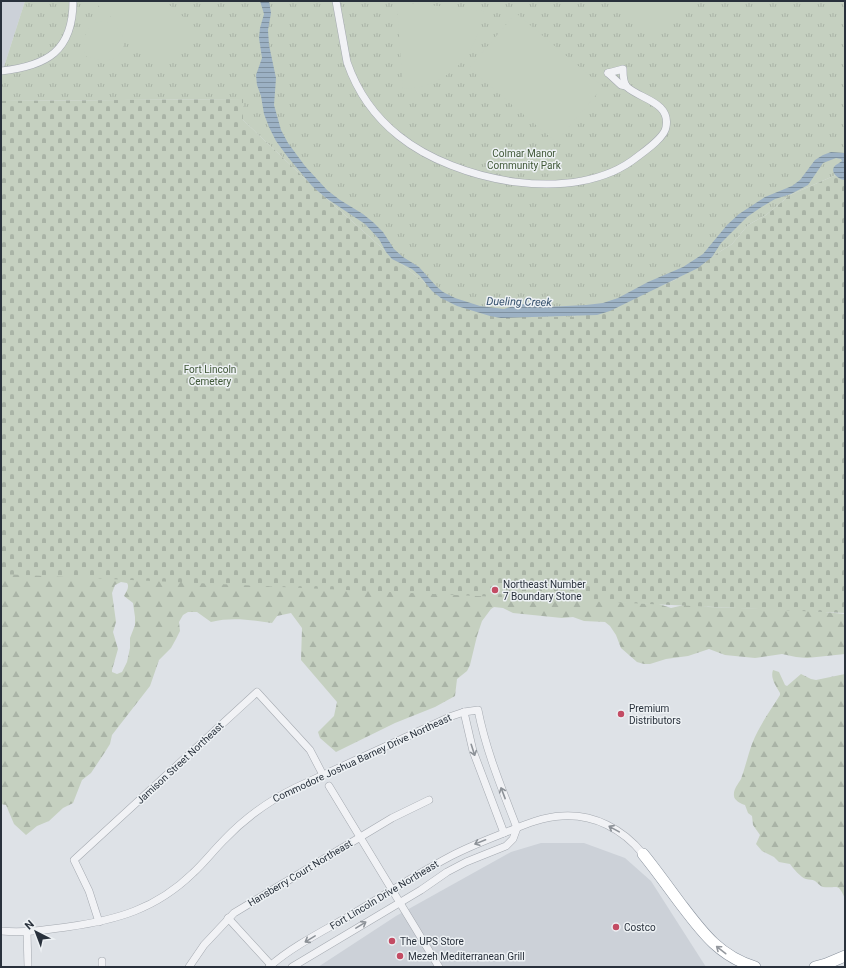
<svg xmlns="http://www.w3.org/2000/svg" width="846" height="968" viewBox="0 0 846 968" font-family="Roboto,sans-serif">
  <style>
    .built { fill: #ccd1d8 }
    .grass { fill: url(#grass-tufts) }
    .forest { fill: url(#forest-firs); fill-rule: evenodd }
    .cemetery { fill: url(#cemetery-stones) }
    .pitch { fill: #c5d0c0 }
    .water { fill: url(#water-rules) }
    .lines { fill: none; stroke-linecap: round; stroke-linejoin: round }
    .minor-casing { stroke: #a4a9b0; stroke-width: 8 }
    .highway-casing { stroke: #87909c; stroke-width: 12 }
    .minor { stroke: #f1f2f5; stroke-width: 7 }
    .highway { stroke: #fff; stroke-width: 11 }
    .oneway { stroke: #8d9298 }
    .oneway2 { stroke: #94989e }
    .poi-dot { fill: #c34c64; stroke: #edf1f4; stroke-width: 1.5 }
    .labels { text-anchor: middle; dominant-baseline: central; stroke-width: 3; stroke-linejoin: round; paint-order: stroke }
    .park-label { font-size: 10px; fill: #3f5737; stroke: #edf1f4 }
    .poi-label { font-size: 10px; fill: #29313c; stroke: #edf1f4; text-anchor: start }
    .street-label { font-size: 10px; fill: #29313c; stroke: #edf1f4 }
    .water-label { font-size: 11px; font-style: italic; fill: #36516d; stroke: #edf1f4 }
  </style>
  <defs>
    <pattern id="grass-tufts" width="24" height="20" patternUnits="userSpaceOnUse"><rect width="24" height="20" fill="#c5d0c0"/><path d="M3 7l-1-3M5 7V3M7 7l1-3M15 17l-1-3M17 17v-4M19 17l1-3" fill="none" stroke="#a9b3a6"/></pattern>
    <pattern id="forest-firs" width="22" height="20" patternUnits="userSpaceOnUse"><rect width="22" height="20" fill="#c5d0c0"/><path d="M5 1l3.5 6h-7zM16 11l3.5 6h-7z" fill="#a9b3a6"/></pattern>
    <pattern id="cemetery-stones" width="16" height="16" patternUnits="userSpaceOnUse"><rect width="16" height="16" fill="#c5d0c0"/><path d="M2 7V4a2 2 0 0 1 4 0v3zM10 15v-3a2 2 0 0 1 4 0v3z" fill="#a9b3a6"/></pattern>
    <pattern id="water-rules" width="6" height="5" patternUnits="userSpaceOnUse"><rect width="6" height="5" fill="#9cb1c4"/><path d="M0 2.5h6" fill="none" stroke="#7f91a0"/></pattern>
  </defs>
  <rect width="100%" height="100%" fill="#dee2e7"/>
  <g class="built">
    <path d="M1,1H25L1,76Z"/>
    <path d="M541,843H584L625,858L651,881L706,967H318L396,916L511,852Z"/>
  </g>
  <path class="grass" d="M25,1H845V171L790,195L766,215L748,225L732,244L675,280L607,307L572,317H530L448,301L390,255L318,191L243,120V99L1,101V76Z"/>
  <g class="forest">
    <path d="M1,570L659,604L671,608L684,605H699L708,607L805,610L845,614V654L807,658L796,657L782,654L755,658L725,655L709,649L688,656L666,659L650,664H644L637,662L621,648L616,635L610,626L605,622L584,621L573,617L562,618L513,613L503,608L494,607L491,609L482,621L477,636L470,665L467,671L457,679L455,696L435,707L395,723L336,752L320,738L318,732L334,716L337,702L301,660L302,628L291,613L277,616L272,623C251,620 232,617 211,622L197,612H188L183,615L179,622L180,631L176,639L171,648L159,660L150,686L112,735L110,744L105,752L91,773L82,780L73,803L63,808L49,821L37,826L26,835L14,824L6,805L1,804ZM121,582L127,583C130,587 126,592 124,596L133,603L135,617V625L130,638V648L127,662L122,672L117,674L112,672V670L118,649L113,632L116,622L112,593L115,585Z"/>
    <path d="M773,670L779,672L785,685L787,686L801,674L811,679L816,680L845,674V899C838,881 837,889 823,887C820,886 818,883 815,881C812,879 809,880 806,879C801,878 793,868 790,864L779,862L774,857L762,851L756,844L760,835L753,825L752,816L748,813L745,805C741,804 734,800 734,796C733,790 738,784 741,779C745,768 748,755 752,744C759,726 770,711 780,695V693C776,686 770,678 773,670Z"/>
  </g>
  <path class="cemetery" d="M243,99V120L318,191L390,255L448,301L530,317H572L607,307L675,280L732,244L748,225L766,215L790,195L845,171V613L1,574V101Z"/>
  <g class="pitch">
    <path d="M93,1H165L197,29L164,65Z"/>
    <path d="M619,1H686L654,34Z"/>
    <path d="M401,2L484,11C477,47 461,74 424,86C418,88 410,88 403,89L397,6Z"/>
    <path d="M516,13L603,87L556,142L469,68Z"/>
    <path d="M103,21C117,24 131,39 120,53C117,57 114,59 109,60C103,62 94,58 87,57L84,54C86,37 82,25 103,21Z"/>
  </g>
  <path class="water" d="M260,1H269L271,13L268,30L269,45L276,78L274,105L281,130L288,143L305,166L327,190L340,200L363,214L374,223L383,232L394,249L403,257L419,267L436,286L443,292L455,298L480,306L504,309L519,304H529L546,307L586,305L603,303L618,298L648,282L683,267L703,254L727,225L739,214L765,197L792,186L800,180L815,160L823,155L831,152L845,153V180C840,180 830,173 834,167C836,164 840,163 842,161L841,159L836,158L823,163L808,185L791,194L775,199L760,208L747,217L721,243L712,257L698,268L610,311L597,315L501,318L490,316L457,306L441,298L432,291L420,276L412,269L392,259L386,252L379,239L365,224L326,198L312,186L287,156L276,141L269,127L264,114L261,96L257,85L256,75L262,58L259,38L260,28L264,14Z"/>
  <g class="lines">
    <g class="minor-casing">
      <g id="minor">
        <path d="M336,1L347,62C357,91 375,117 399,136C456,182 576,206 637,157C645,151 665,137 666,127C671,102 640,99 627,87C623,83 623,75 623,69L608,73"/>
        <path d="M1,71C47,66 73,51 73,1"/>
        <path d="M608,73L621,85L626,86"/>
        <path d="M464,712L473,751L504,833"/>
        <path d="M329,786L439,967"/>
        <path d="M228,918L271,965"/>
        <path d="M99,922L89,891L74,860L257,692L310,750L323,775"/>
        <path d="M1,931C24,933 45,930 67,927C117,920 156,909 193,873C204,863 213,851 224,840C245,818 270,800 297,787L452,716L464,712L478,710C486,751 502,789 517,828L513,839L506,846L466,862L447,872L421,890L292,967"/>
        <path d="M27,932L28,967"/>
        <path d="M102,961V967"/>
        <path d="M189,967L204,945L234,913L392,818L429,800"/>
        <path d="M269,967C291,947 325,930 351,915C384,895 417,874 451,856C470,846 489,839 509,831C526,824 543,817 562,816C594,814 623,829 643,854"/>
      </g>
    </g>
    <g class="highway-casing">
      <g id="highway">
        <path d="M643,854C656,870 668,887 680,903C702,932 719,956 755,967"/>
        <path d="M815,967L826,964L845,956"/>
      </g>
    </g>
    <use href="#minor" class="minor"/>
    <use href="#highway" class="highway"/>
  </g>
  <defs><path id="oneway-shaft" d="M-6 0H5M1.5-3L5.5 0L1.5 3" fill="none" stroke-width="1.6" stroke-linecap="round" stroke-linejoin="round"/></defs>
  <g class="oneway">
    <use href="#oneway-shaft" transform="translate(473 750) rotate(72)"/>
    <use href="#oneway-shaft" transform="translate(503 793) rotate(-111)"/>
    <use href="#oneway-shaft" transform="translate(614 829) rotate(-151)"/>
    <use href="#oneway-shaft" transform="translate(480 842) rotate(158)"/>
    <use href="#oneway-shaft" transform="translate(361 925) rotate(-31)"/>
    <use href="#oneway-shaft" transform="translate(310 939) rotate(149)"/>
  </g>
  <use class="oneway2" href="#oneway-shaft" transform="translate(721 950) rotate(-142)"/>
  <g class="poi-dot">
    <circle cx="495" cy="590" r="4"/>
    <circle cx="621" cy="714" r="4"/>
    <circle cx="616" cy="927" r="4"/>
    <circle cx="392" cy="941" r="4"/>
    <circle cx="400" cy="956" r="4"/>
  </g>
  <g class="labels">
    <g class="park-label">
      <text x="524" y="153">Colmar Manor<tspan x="524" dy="12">Community Park</tspan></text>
      <text x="210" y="369">Fort Lincoln<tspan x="210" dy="12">Cemetery</tspan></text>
    </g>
    <g class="poi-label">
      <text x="503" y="584">Northeast Number<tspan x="503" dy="12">7 Boundary Stone</tspan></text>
      <text x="629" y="708">Premium<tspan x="629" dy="12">Distributors</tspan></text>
      <text x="624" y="927">Costco</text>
      <text x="400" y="941">The UPS Store</text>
      <text x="408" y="956">Mezeh Mediterranean Grill</text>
    </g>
    <g class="street-label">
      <text transform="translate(362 758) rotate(-25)">Commodore Joshua Barney Drive Northeast</text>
      <text transform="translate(180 763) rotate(-43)">Jamison Street Northeast</text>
      <text transform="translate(300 873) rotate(-31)">Hansberry Court Northeast</text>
      <text transform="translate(384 895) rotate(-31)">Fort Lincoln Drive Northeast</text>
    </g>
    <g class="water-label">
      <text transform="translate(519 302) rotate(1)">Dueling Creek</text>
    </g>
  </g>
  <rect width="846" height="968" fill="none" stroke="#29313c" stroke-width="4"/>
  <g transform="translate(36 932) rotate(318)" stroke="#edf1f4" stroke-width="3" paint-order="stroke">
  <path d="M0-3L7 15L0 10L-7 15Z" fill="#29313c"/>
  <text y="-6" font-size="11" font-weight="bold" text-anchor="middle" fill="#29313c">N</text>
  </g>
</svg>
